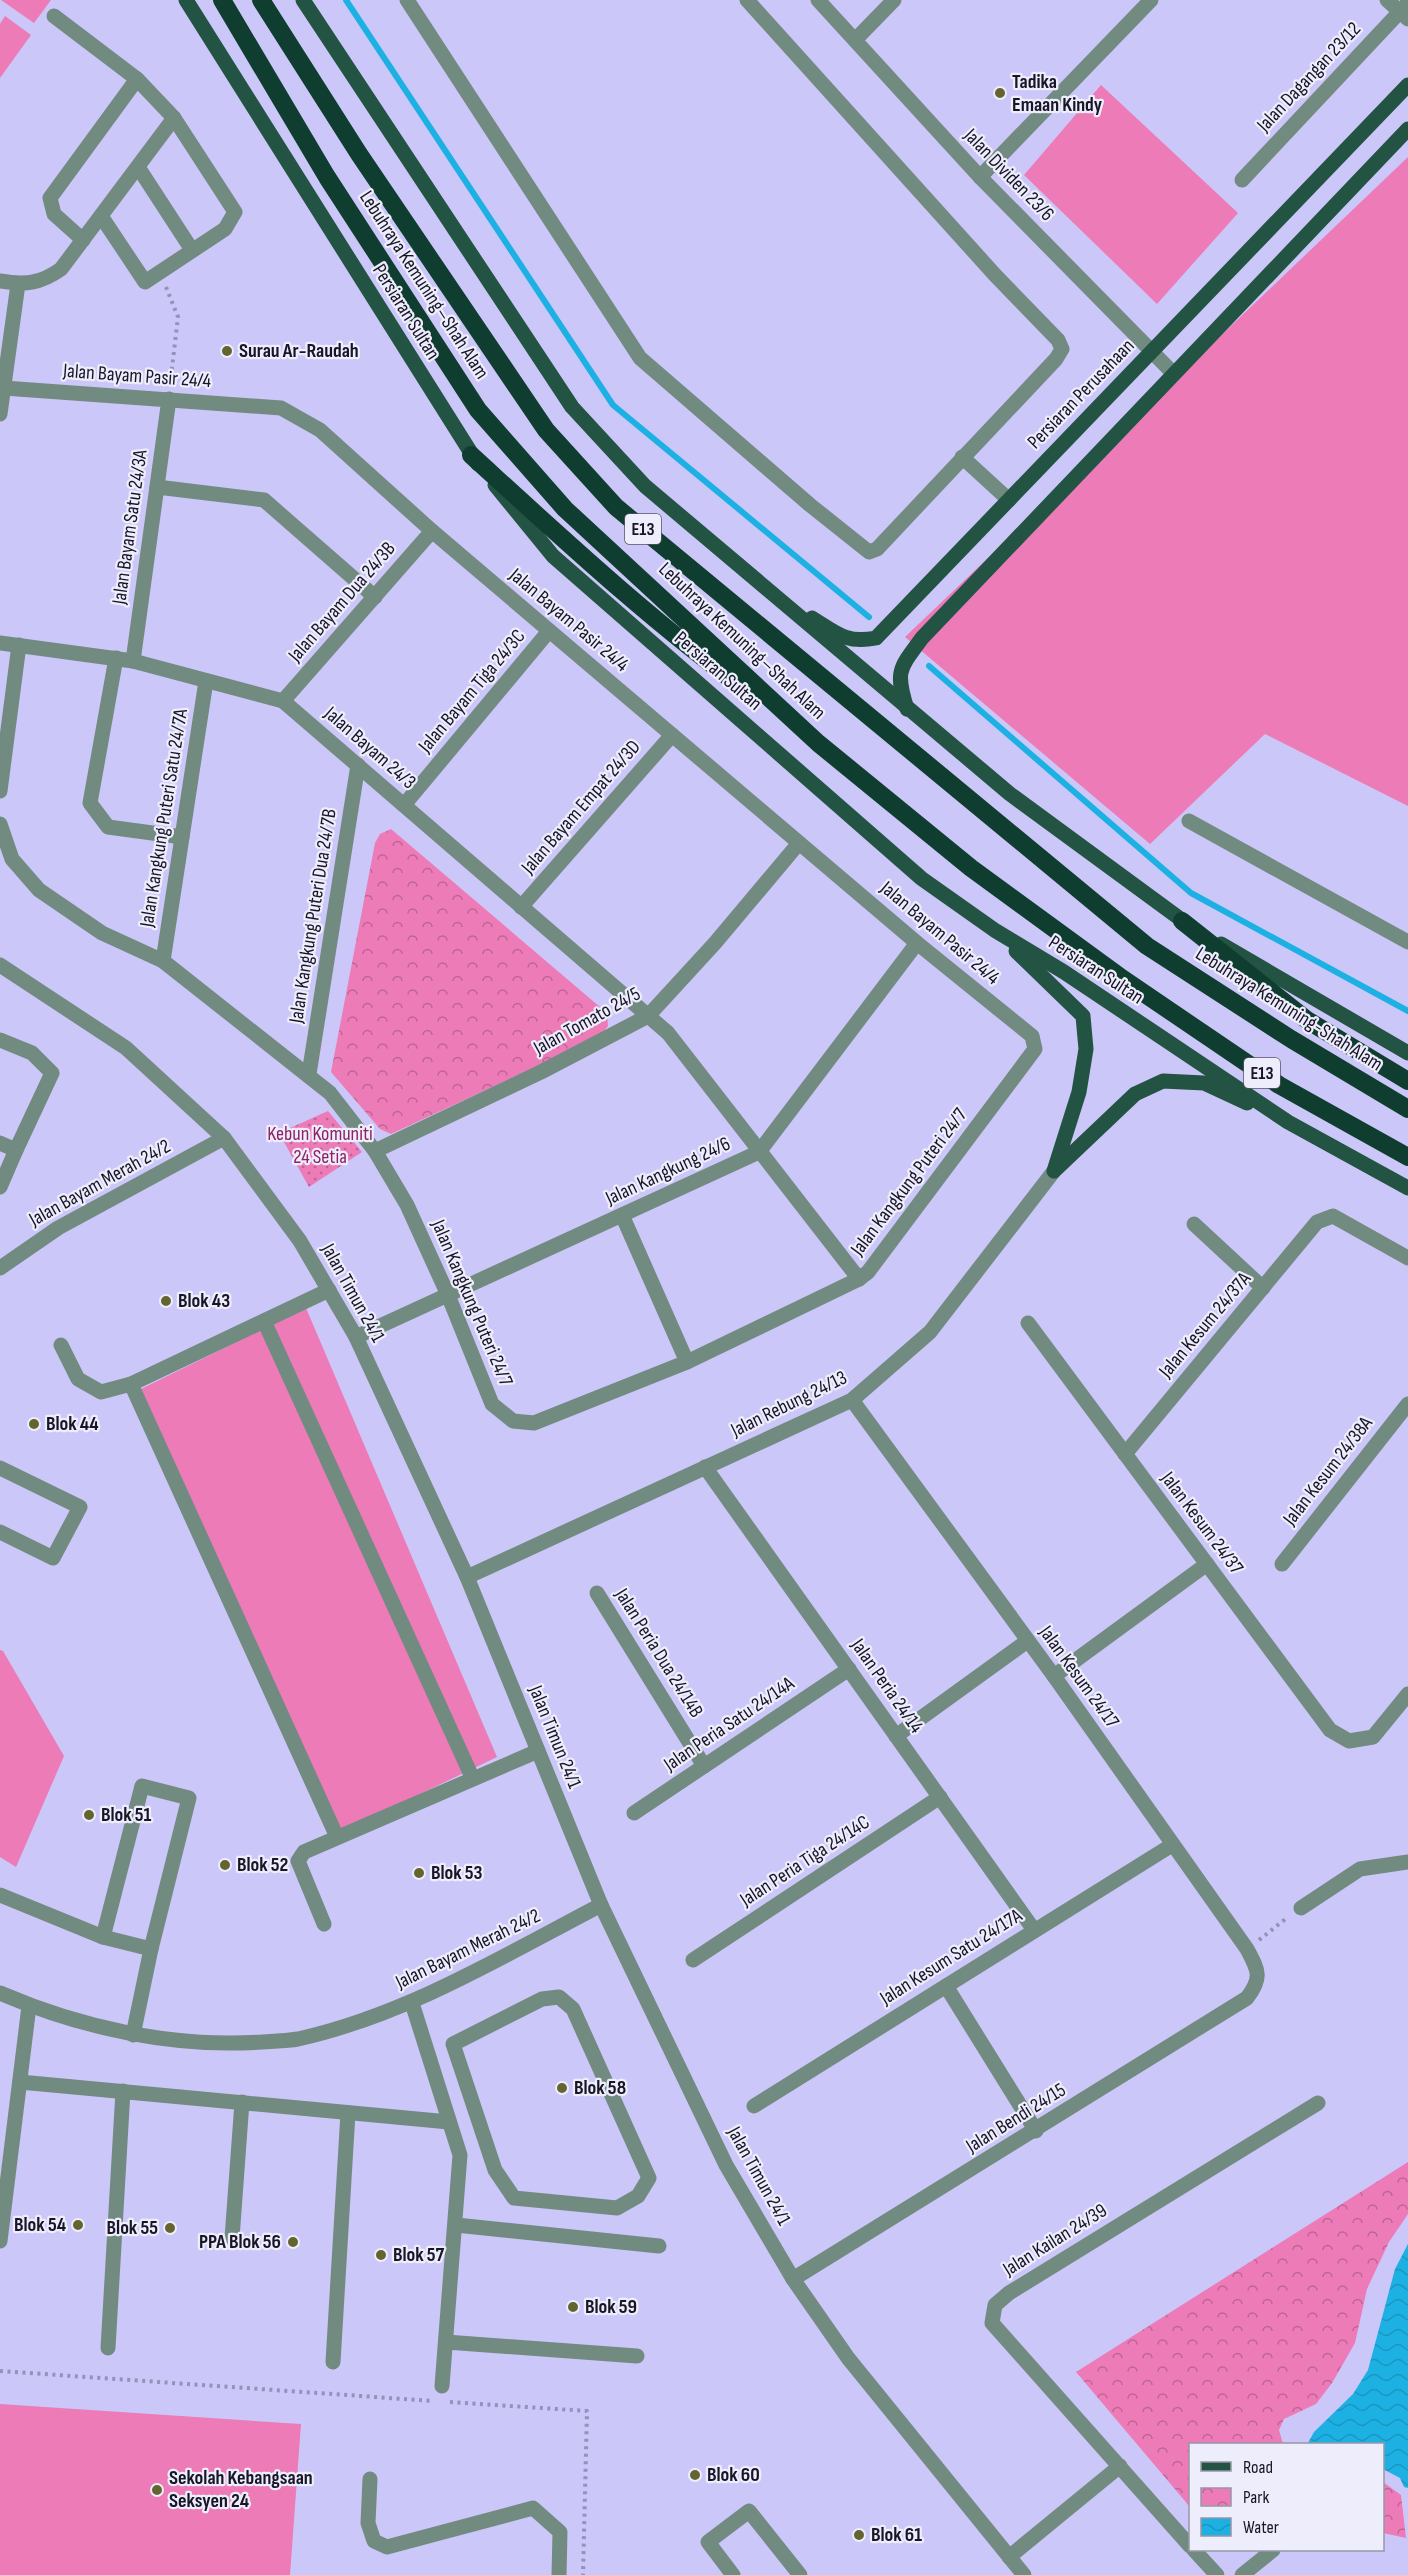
<svg xmlns="http://www.w3.org/2000/svg" width="1408" height="2575" viewBox="0 0 1408 2575" font-family="'Sofia Sans Condensed',sans-serif">
  <style>
    .grass { fill: #ec7bb7 }
    .park { fill: url(#park-crowns) }
    .garden { fill: url(#garden-dots) }
    .water { fill: url(#water-waves) }
    .lines { fill: none; stroke-linecap: round; stroke-linejoin: round }
    .stream { stroke: #1db0e3; stroke-width: 6 }
    .path { stroke: #9591b8; stroke-width: 4; stroke-dasharray: 3 4.5; stroke-linecap: butt }
    .minor { stroke: #728b81; stroke-width: 15 }
    .major { stroke: #235343; stroke-width: 15 }
    .highway { stroke: #0f3d2f; stroke-width: 18 }
    .poi-dot { fill: #646431; stroke: #eeedfc; stroke-width: 2 }
    .labels { text-anchor: middle; dominant-baseline: central; stroke-width: 4.5; stroke-linejoin: round; paint-order: stroke }
    .shield { fill: #eeedfc; stroke: #585666; stroke-width: 1.5 }
    .shield-label { font-size: 18px; font-weight: bold; fill: #171526 }
    .street-label { font-size: 20px; fill: #171526; stroke: #eeedfc }
    .poi-label { font-size: 20px; font-weight: bold; fill: #171526; stroke: #eeedfc; text-anchor: start }
    .park-label { font-size: 20px; fill: #8e2162; stroke: #eeedfc }
  </style>
  <defs>
    <pattern id="park-crowns" width="20" height="18" patternUnits="userSpaceOnUse" patternTransform="scale(1.5)"><rect width="20" height="18" fill="#ec7bb7"/><path d="M2 6a3 3 0 1 1 6 0M12 15a3 3 0 1 1 6 0" fill="none" stroke="#be6495"/></pattern>
    <pattern id="garden-dots" width="8" height="8" patternUnits="userSpaceOnUse" patternTransform="scale(1.5)"><rect width="8" height="8" fill="#ec7bb7"/><path d="M2 2h.1M6 6h.1" fill="none" stroke="#be6495" stroke-width="1.8" stroke-linecap="round"/></pattern>
    <pattern id="water-waves" width="16" height="10" patternUnits="userSpaceOnUse" patternTransform="scale(1.5)"><rect width="16" height="10" fill="#1db0e3"/><path d="M0 5q4-4 8 0t8 0" fill="none" stroke="#1a96c3"/></pattern>
  </defs>
  <rect width="100%" height="100%" fill="#ccc7f9"/>
  <g class="grass">
    <path d="M1,0H51L34,23Z"/>
    <path d="M5,16L31,35L0,78V24Z"/>
    <path d="M1101,85L1238,213L1157,304L1024,175Z"/>
    <path d="M1408,157V806L1265,734L1150,844L905,637Z"/>
    <path d="M306,1308L497,1757L339,1833L141,1389Z"/>
    <path d="M0,1650L3,1651L64,1756L16,1867L0,1857Z"/>
    <path d="M0,2404L301,2424L290,2575H0Z"/>
  </g>
  <g class="park">
    <path d="M391,829L607,1013L608,1026L600,1037L391,1134L380,1129L331,1072L375,843L380,834Z"/>
    <path d="M1408,2162V2214L1389,2242L1367,2289L1355,2343L1332,2383L1316,2404L1284,2419L1279,2430L1283,2444H1190V2507L1076,2372Z"/>
    <path d="M1383,2482L1401,2495L1406,2538L1383,2533Z"/>
  </g>
  <path class="garden" d="M328,1111L362,1152L309,1187L279,1133Z"/>
  <path class="water" d="M1408,2244V2488L1404,2487L1400,2478L1383,2469L1382,2444L1308,2443L1314,2432L1353,2394L1368,2370L1395,2269Z"/>
  <g class="lines">
    <g class="stream">
      <path d="M346,0L613,405L869,617"/>
      <path d="M929,666L1191,893L1408,1011"/>
    </g>
    <g class="path">
      <path d="M166,287L178,317L170,385"/>
      <path d="M1259,1940L1288,1917"/>
      <path d="M0,2371L433,2401"/>
      <path d="M450,2402L587,2411L583,2575"/>
    </g>
    <g class="minor">
      <path d="M407,0L640,358L810,505L869,552L877,549L1056,359L1062,349L1058,340L995,275L747,0"/>
      <path d="M818,0L980,177L1174,374"/>
      <path d="M1387,0L1408,19"/>
      <path d="M54,16L137,79"/>
      <path d="M855,40L894,0"/>
      <path d="M138,167L192,250"/>
      <path d="M980,177L1151,0"/>
      <path d="M1242,180L1408,3"/>
      <path d="M83,240L54,214L50,198L137,79L174,118L235,212L225,229L145,282L101,216"/>
      <path d="M0,281C25,285 40,284 61,269L174,118"/>
      <path d="M0,414L18,284"/>
      <path d="M962,457L1009,500"/>
      <path d="M157,487L264,500L375,597"/>
      <path d="M0,643L133,661L283,701L668,1033L859,1279"/>
      <path d="M116,658L90,803L108,827L182,837"/>
      <path d="M133,661L169,399"/>
      <path d="M283,701L432,531"/>
      <path d="M0,791L19,645"/>
      <path d="M404,805L549,631"/>
      <path d="M1189,821L1408,942"/>
      <path d="M0,824L12,859L39,890L102,933L163,961L330,1093L375,1151L407,1205L448,1295L492,1404L513,1421L534,1423L687,1362L859,1279L868,1272L1035,1049L1032,1036L917,943L432,531L320,430L281,408L4,388"/>
      <path d="M521,907L672,735"/>
      <path d="M163,961L206,681"/>
      <path d="M0,965L126,1048L224,1138L300,1241L356,1337L467,1577L601,1905L726,2165L793,2279L848,2358L1024,2575"/>
      <path d="M0,1040L32,1053L52,1073L16,1150L0,1143"/>
      <path d="M309,1074L358,765"/>
      <path d="M375,1151L541,1072L648,1016L715,943L799,843"/>
      <path d="M0,1187L16,1150"/>
      <path d="M622,1215L687,1362"/>
      <path d="M1194,1224L1263,1288"/>
      <path d="M0,1268L58,1228L224,1138"/>
      <path d="M264,1321L473,1779"/>
      <path d="M1028,1323L1330,1730L1349,1741L1373,1737L1408,1694"/>
      <path d="M356,1337L759,1152L917,943"/>
      <path d="M61,1345L78,1379L101,1392L131,1384L329,1290"/>
      <path d="M131,1384L337,1837"/>
      <path d="M1125,1454L1317,1222L1333,1216L1408,1258"/>
      <path d="M705,1467L1034,1930"/>
      <path d="M0,1468L80,1507L53,1558L0,1532"/>
      <path d="M1282,1564L1408,1404"/>
      <path d="M467,1577L852,1400L930,1332L1054,1171"/>
      <path d="M597,1593L704,1766"/>
      <path d="M1054,1676L1207,1564"/>
      <path d="M896,1736L1026,1642"/>
      <path d="M634,1813L849,1669"/>
      <path d="M0,1895L103,1937L151,1949"/>
      <path d="M1301,1908L1360,1869L1408,1862"/>
      <path d="M324,1924L298,1861L304,1852L538,1751"/>
      <path d="M103,1937L142,1786L189,1798L151,1949L133,2035"/>
      <path d="M693,1960L940,1797"/>
      <path d="M946,1986L1036,2131"/>
      <path d="M0,1993C81,2028 173,2048 262,2042C273,2041 286,2041 298,2039C406,2015 503,1956 601,1905"/>
      <path d="M559,1997L573,2009L649,2178L638,2196L617,2208L514,2198L495,2170L453,2044L542,1999Z"/>
      <path d="M412,2003L460,2155L442,2386"/>
      <path d="M20,2082L449,2122"/>
      <path d="M754,2106L1172,1845"/>
      <path d="M456,2225L659,2246"/>
      <path d="M232,2238L242,2102"/>
      <path d="M0,2241L29,2006"/>
      <path d="M793,2279L1247,1998C1263,1977 1258,1970 1247,1949L1054,1676L852,1400"/>
      <path d="M446,2342L637,2356"/>
      <path d="M108,2348L123,2091"/>
      <path d="M333,2362L348,2113"/>
      <path d="M370,2479L368,2523L374,2541L387,2547L533,2508L560,2532L559,2575"/>
      <path d="M1190,2546L992,2323L995,2305L1009,2293L1318,2103"/>
      <path d="M1194,2550L1217,2575"/>
      <path d="M1009,2557L1120,2466"/>
      <path d="M733,2575L708,2542L749,2511L800,2575"/>
      <path d="M1242,2575L1273,2550"/>
    </g>
    <g class="major">
      <path d="M186,0L478,464"/>
      <path d="M303,0L572,407L645,486L1010,794L1190,926"/>
      <path d="M495,485L553,556L921,878L996,931L1064,972L1288,1122L1408,1188"/>
      <path d="M812,618C836,633 846,644 876,638L1408,85"/>
      <path d="M907,709C895,671 899,669 922,638L1408,129"/>
      <path d="M1221,944L1408,1053"/>
      <path d="M1016,951L1083,1016L1086,1049L1079,1092L1054,1171"/>
      <path d="M1056,1169L1135,1094L1163,1081L1204,1083L1247,1103"/>
    </g>
    <g class="highway">
      <path d="M222,0L327,177L478,410L565,509L818,743L971,868L1123,979L1279,1085L1408,1157"/>
      <path d="M261,0L359,154L546,430L616,507L1147,946L1291,1039L1408,1109"/>
      <path d="M471,455C562,538 653,623 754,696"/>
      <path d="M1182,921L1307,1020L1408,1081"/>
    </g>
  </g>
  <g class="poi-dot">
    <circle cx="1000" cy="93" r="6"/>
    <circle cx="227" cy="351" r="6"/>
    <circle cx="166" cy="1301" r="6"/>
    <circle cx="34" cy="1424" r="6"/>
    <circle cx="89" cy="1815" r="6"/>
    <circle cx="225" cy="1865" r="6"/>
    <circle cx="419" cy="1873" r="6"/>
    <circle cx="562" cy="2088" r="6"/>
    <circle cx="78" cy="2225" r="6"/>
    <circle cx="170" cy="2228" r="6"/>
    <circle cx="293" cy="2242" r="6"/>
    <circle cx="381" cy="2255" r="6"/>
    <circle cx="573" cy="2307" r="6"/>
    <circle cx="695" cy="2475" r="6"/>
    <circle cx="157" cy="2490" r="6"/>
    <circle cx="859" cy="2535" r="6"/>
  </g>
  <g class="labels">
    <g class="shield">
      <rect x="625" y="514" width="36" height="30" rx="4.5"/>
      <rect x="1244" y="1058" width="36" height="30" rx="4.5"/>
    </g>
    <g class="shield-label">
      <text x="643" y="529">E13</text>
      <text x="1262" y="1073">E13</text>
    </g>
    <g class="street-label">
      <text transform="translate(1309 77) rotate(-47)">Jalan Dagangan 23/12</text>
      <text transform="translate(1009 175) rotate(46)">Jalan Dividen 23/6</text>
      <text transform="translate(424 285) rotate(57)">Lebuhraya Kemuning–Shah Alam</text>
      <text transform="translate(406 312) rotate(58)">Persiaran Sultan</text>
      <text transform="translate(137 376) rotate(4)">Jalan Bayam Pasir 24/4</text>
      <text transform="translate(1081 394) rotate(-46)">Persiaran Perusahaan</text>
      <text transform="translate(130 527) rotate(-82)">Jalan Bayam Satu 24/3A</text>
      <text transform="translate(342 602) rotate(-49)">Jalan Bayam Dua 24/3B</text>
      <text transform="translate(569 620) rotate(40)">Jalan Bayam Pasir 24/4</text>
      <text transform="translate(742 641) rotate(43)">Lebuhraya Kemuning–Shah Alam</text>
      <text transform="translate(718 671) rotate(41)">Persiaran Sultan</text>
      <text transform="translate(472 691) rotate(-50)">Jalan Bayam Tiga 24/3C</text>
      <text transform="translate(370 748) rotate(41)">Jalan Bayam 24/3</text>
      <text transform="translate(581 807) rotate(-49)">Jalan Bayam Empat 24/3D</text>
      <text transform="translate(164 818) rotate(-81)">Jalan Kangkung Puteri Satu 24/7A</text>
      <text transform="translate(313 916) rotate(-81)">Jalan Kangkung Puteri Dua 24/7B</text>
      <text transform="translate(940 933) rotate(40)">Jalan Bayam Pasir 24/4</text>
      <text transform="translate(1096 970) rotate(33)">Persiaran Sultan</text>
      <text transform="translate(1289 1009) rotate(32)">Lebuhraya Kemuning-Shah Alam</text>
      <text transform="translate(587 1021) rotate(-29)">Jalan Tomato 24/5</text>
      <text transform="translate(668 1171) rotate(-25)">Jalan Kangkung 24/6</text>
      <text transform="translate(909 1182) rotate(-53)">Jalan Kangkung Puteri 24/7</text>
      <text transform="translate(100 1183) rotate(-29)">Jalan Bayam Merah 24/2</text>
      <text transform="translate(353 1293) rotate(61)">Jalan Timun 24/1</text>
      <text transform="translate(472 1303) rotate(67)">Jalan Kangkung Puteri 24/7</text>
      <text transform="translate(1205 1325) rotate(-50)">Jalan Kesum 24/37A</text>
      <text transform="translate(789 1404) rotate(-26)">Jalan Rebung 24/13</text>
      <text transform="translate(1328 1471) rotate(-52)">Jalan Kesum 24/38A</text>
      <text transform="translate(1202 1523) rotate(53)">Jalan Kesum 24/37</text>
      <text transform="translate(659 1653) rotate(58)">Jalan Peria Dua 24/14B</text>
      <text transform="translate(1079 1677) rotate(54)">Jalan Kesum 24/17</text>
      <text transform="translate(887 1686) rotate(55)">Jalan Peria 24/14</text>
      <text transform="translate(729 1724) rotate(-34)">Jalan Peria Satu 24/14A</text>
      <text transform="translate(555 1737) rotate(68)">Jalan Timun 24/1</text>
      <text transform="translate(805 1861) rotate(-33)">Jalan Peria Tiga 24/14C</text>
      <text transform="translate(468 1949) rotate(-26)">Jalan Bayam Merah 24/2</text>
      <text transform="translate(951 1957) rotate(-32)">Jalan Kesum Satu 24/17A</text>
      <text transform="translate(1016 2118) rotate(-32)">Jalan Bendi 24/15</text>
      <text transform="translate(759 2176) rotate(61)">Jalan Timun 24/1</text>
      <text transform="translate(1055 2240) rotate(-32)">Jalan Kailan 24/39</text>
    </g>
    <g class="poi-label">
      <text x="1012" y="82">Tadika<tspan x="1012" dy="23">Emaan Kindy</tspan></text>
      <text x="239" y="351">Surau Ar-Raudah</text>
      <text x="178" y="1301">Blok 43</text>
      <text x="46" y="1424">Blok 44</text>
      <text x="101" y="1815">Blok 51</text>
      <text x="237" y="1865">Blok 52</text>
      <text x="431" y="1873">Blok 53</text>
      <text x="574" y="2088">Blok 58</text>
      <text x="66" y="2225" text-anchor="end">Blok 54</text>
      <text x="158" y="2228" text-anchor="end">Blok 55</text>
      <text x="281" y="2242" text-anchor="end">PPA Blok 56</text>
      <text x="393" y="2255">Blok 57</text>
      <text x="585" y="2307">Blok 59</text>
      <text x="707" y="2475">Blok 60</text>
      <text x="169" y="2478">Sekolah Kebangsaan<tspan x="169" dy="23">Seksyen 24</tspan></text>
      <text x="871" y="2535">Blok 61</text>
    </g>
    <g class="park-label">
      <text x="320" y="1134">Kebun Komuniti<tspan x="320" dy="23">24 Setia</tspan></text>
    </g>
  </g>
  <rect x="1189" y="2443" width="195" height="108" fill="#eeedfc" stroke="#9897a6" stroke-width="1.5"/>
  <rect x="1201" y="2462" width="30" height="9" fill="#235343" stroke="#9897a6" stroke-width="1.5"/>
  <text x="1243" y="2473" font-size="18" fill="#171526">Road</text>
  <rect x="1201" y="2488" width="30" height="18" fill="url(#park-crowns)" stroke="#9897a6" stroke-width="1.5"/>
  <text x="1243" y="2503" font-size="18" fill="#171526">Park</text>
  <rect x="1201" y="2518" width="30" height="18" fill="url(#water-waves)" stroke="#9897a6" stroke-width="1.5"/>
  <text x="1243" y="2533" font-size="18" fill="#171526">Water</text>
</svg>
